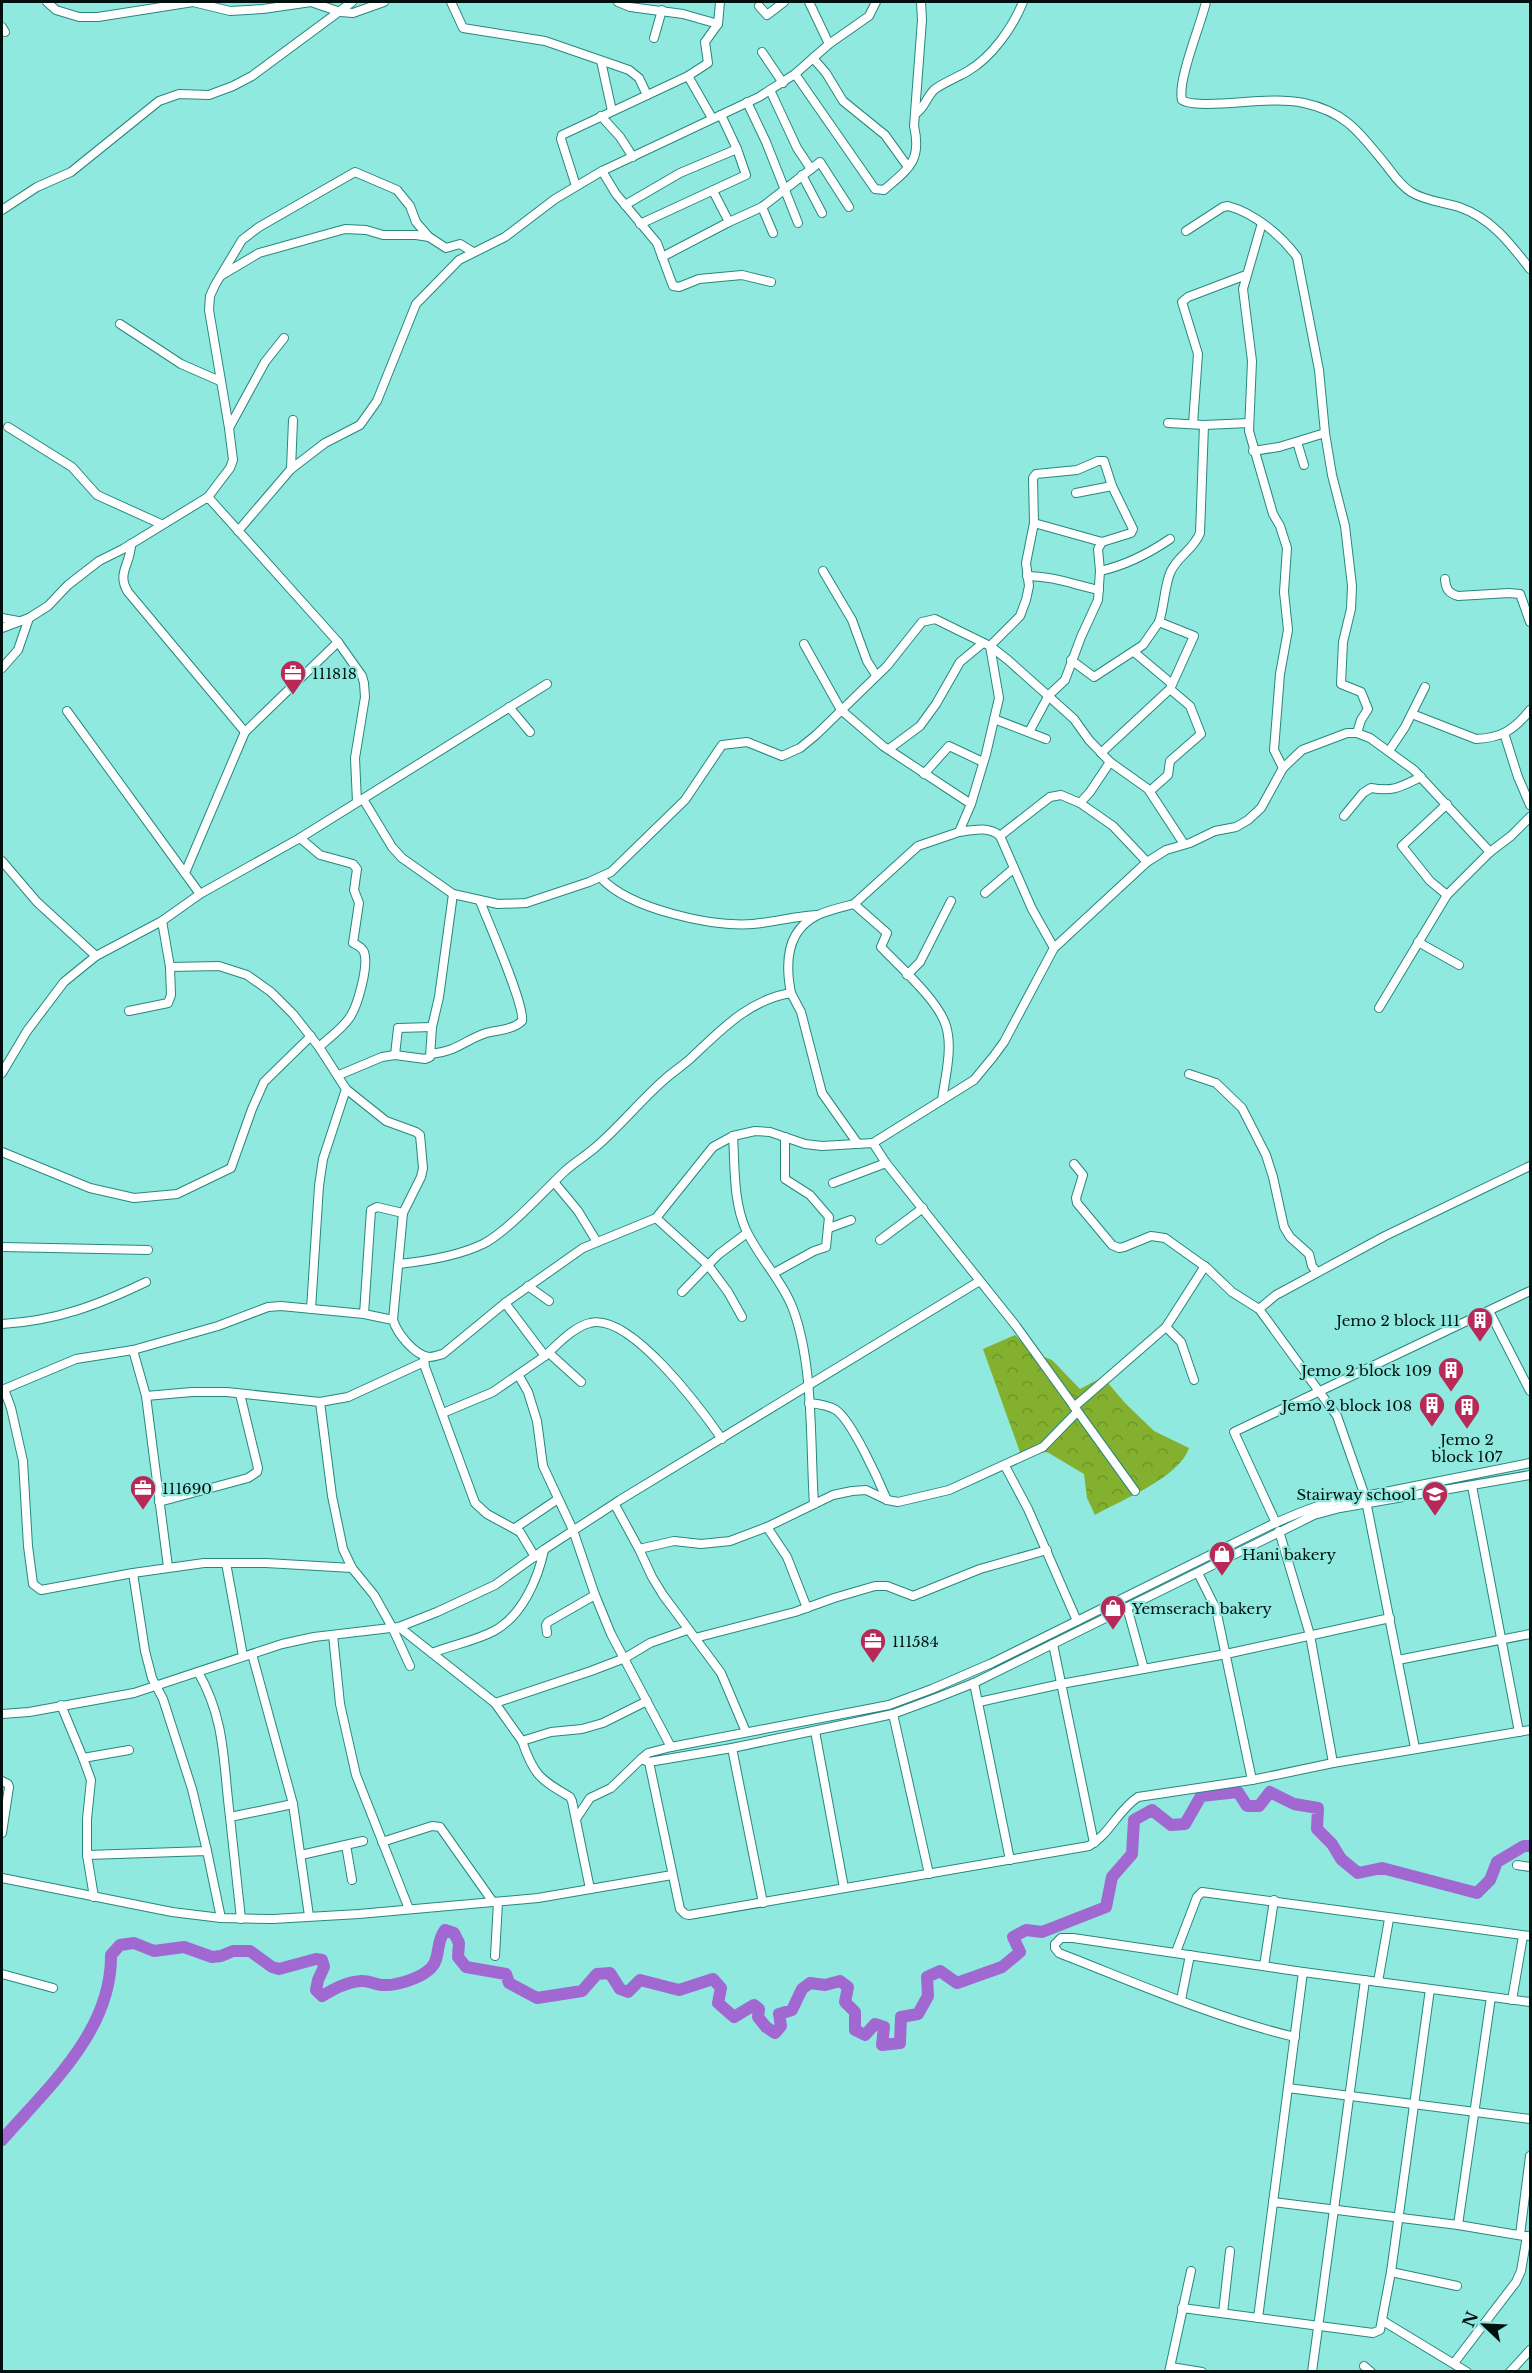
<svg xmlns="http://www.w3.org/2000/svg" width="1532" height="2373" viewBox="0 0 1532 2373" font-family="'Libre Baskerville',serif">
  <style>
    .forest { fill: url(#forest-crowns) }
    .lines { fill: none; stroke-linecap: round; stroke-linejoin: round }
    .river { stroke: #a168d2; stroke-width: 12 }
    .minor-casing { stroke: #27877f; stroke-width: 10 }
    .minor { stroke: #fff; stroke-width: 8 }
    .labels { text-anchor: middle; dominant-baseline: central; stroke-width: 4.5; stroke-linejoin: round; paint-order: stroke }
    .poi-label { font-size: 15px; fill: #00110f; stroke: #8fe9df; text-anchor: start }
  </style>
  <defs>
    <pattern id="forest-crowns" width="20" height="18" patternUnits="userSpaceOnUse" patternTransform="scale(1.5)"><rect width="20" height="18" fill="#83b02e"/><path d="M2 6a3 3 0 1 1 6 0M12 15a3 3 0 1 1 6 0" fill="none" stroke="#6f9628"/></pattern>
  </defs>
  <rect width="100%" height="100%" fill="#8fe9df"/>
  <path class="forest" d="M1015,1335L1032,1352L1052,1360L1080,1389L1103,1377L1125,1403L1154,1431L1189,1448C1179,1478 1121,1500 1095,1515L1087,1498L1084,1474L1047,1452L1021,1455L983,1349Z"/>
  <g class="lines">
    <path class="river" d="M2,2140C48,2087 112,2031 111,1955L120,1945L134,1943L154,1951L184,1947L212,1957L221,1956L233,1951H250L272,1967L279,1969L316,1959L322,1960L324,1967L318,1980L316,1990L322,1996C334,1989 346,1982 361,1981C368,1980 376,1985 383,1985C397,1986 421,1978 431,1968C441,1958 435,1943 445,1930L454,1933L459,1943L458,1957L466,1967L506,1974L509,1983L537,1998L582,1991L597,1974L610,1973L620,1989L628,1992L640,1980L679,1990L713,1979L721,1988L718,2003L734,2017L754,2005L759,2009L758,2017L766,2027L775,2033L781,2026L779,2014L792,2010L802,1989L810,1983L825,1985L840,1981L848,1987L845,2002L855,2012V2030L865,2035L875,2024L884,2027L882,2045L900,2043L901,2017L918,2014L928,1996L927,1977L940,1971L957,1983L1002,1967L1020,1952L1013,1937L1026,1930L1042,1932L1106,1907L1112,1877L1132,1854L1134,1820L1152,1810L1171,1825L1185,1824L1201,1796L1238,1792L1247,1806H1259L1270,1792L1294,1804L1318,1808L1317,1829L1332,1844L1341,1859L1358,1873L1382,1868L1477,1893L1490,1880L1497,1862L1524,1846H1530"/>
    <g class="minor-casing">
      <g id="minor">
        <path d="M47,2L56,10L79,17H98L193,2L230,11L263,9L311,2L340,12L353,13L384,2"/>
        <path d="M451,2L463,28L545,41L629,70L639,78L647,95"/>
        <path d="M618,2L630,7L683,14L718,24L705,42L708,63L688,76L712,118"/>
        <path d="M809,2L829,44"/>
        <path d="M1206,2C1201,24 1177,81 1182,100C1189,105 1200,103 1208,104C1239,104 1274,97 1304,103C1346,112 1360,133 1386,165C1393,174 1400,185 1411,192C1425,201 1443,202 1459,207C1491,218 1510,243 1530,269"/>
        <path d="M759,6L767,15L784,2"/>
        <path d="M718,24L720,2"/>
        <path d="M2,27L5,32"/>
        <path d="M654,38L662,10"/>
        <path d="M762,52L783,83"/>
        <path d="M813,58L826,73L843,101L885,135L908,167"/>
        <path d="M601,61L612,111"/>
        <path d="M795,74L875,189L884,190C909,168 922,161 914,126L922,20L921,2"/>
        <path d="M770,90L797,148L811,169"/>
        <path d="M747,102L766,142L798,223"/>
        <path d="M915,114C925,108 926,97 935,89C945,82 958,77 968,71C992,57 1013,27 1023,2"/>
        <path d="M601,116L620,137L633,157"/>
        <path d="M602,171L616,194L657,243L673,286L679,287L699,279L742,275L771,282"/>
        <path d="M802,175L822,213"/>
        <path d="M576,186L561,139L562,135L688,76"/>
        <path d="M625,205L680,173L737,149"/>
        <path d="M762,207L773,233"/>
        <path d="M2,210L37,187L71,172L159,101L179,94L209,95L233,86L252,76L352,2"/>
        <path d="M729,222L762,207L820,162L849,207"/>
        <path d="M1262,223L1243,289L1252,361L1249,431L1273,514L1280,526L1287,548L1284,592L1288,630L1280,674L1274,750L1283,768"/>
        <path d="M640,224L746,175L737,149L721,115"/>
        <path d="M1186,231L1223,207L1228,206C1254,213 1281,235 1297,257L1319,370L1325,433L1332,475L1345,526L1352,586L1351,609L1343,642L1341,684L1361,692L1368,709L1361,720L1357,733"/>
        <path d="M662,257L729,222L713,191"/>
        <path d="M222,275L259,253L345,229L366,230L383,235H416L429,237L446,248L460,244L473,252"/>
        <path d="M120,324L181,364L220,381"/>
        <path d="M1168,423L1204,425L1249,423"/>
        <path d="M1193,424L1198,354L1182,302L1188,297L1246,275"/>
        <path d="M8,427L72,467L97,495L161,524"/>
        <path d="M229,428L209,310L210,296L215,285L242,240L259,227L355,172L397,190L410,206L416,222L429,237"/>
        <path d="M1297,442L1304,465"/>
        <path d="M1253,451L1279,447L1325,433"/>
        <path d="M291,469L293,420"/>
        <path d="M1076,493L1112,486"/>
        <path d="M208,497L230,468L233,460L229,428L265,362L284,338"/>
        <path d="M238,531L291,469L325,443L360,425L377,401L416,304L459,260L505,237L555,199L602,171L759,97L795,74L829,44L869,16L876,2"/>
        <path d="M131,544C131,564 116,573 128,592L245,732"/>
        <path d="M823,571L852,620L867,661L876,675"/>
        <path d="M1100,571C1127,565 1148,554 1170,539"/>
        <path d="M1027,576C1053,576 1075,585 1099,590"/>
        <path d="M1445,579C1446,589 1448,593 1458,596L1509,593L1520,594L1530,622"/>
        <path d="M2,618L18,621"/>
        <path d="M1159,622C1164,608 1165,582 1171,571C1178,556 1194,549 1200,533L1204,425"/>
        <path d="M2,628L29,618L48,606L68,585L99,561L123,549L208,497L338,642L245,732L185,873"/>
        <path d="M338,642L362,676L364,683L365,697L355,758L357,802"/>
        <path d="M804,644L841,710L883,746L971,804"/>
        <path d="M990,646L1020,616L1026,600L1029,586L1026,563L1034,523L1033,478L1036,474L1077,470L1098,461H1104L1112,486L1133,529L1131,533L1102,542L1034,523"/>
        <path d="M1134,652L1172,684"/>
        <path d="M1071,660L1094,677L1143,645L1159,622L1194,636L1170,689L1101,753"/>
        <path d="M2,668L18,650L29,618"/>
        <path d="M509,707L530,732"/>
        <path d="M67,711L200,894"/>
        <path d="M1412,714L1476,739C1502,738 1515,729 1530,710"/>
        <path d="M994,719L1046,739"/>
        <path d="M1029,732L1049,695L1065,680L1081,637L1098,600L1100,571L1098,549L1102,542"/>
        <path d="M1504,733L1518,777L1530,805"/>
        <path d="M889,749L920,726L936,704L960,662L983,643"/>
        <path d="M1389,751L1405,727L1425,687"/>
        <path d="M1110,762L1148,789L1184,844"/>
        <path d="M924,774L949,746L983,762"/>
        <path d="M1150,791L1168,775L1170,761L1201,734L1190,706L1170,689"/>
        <path d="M363,799L392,847L402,858L453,894L498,904L526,903L589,882L611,872L685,800L722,745L747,742L782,756L800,748L816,735L887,666L922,622L935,619L990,646L1008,660L1074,719L1089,740L1110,762L1090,792L1080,803L1061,795L1050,797L1000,836"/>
        <path d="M1080,803L1113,826L1147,862"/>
        <path d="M1447,804L1402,846L1430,881L1447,895"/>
        <path d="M1344,816L1363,793L1371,788C1394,792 1400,787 1421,777"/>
        <path d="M959,832C973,830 989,826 1000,836L1032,909L1054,948"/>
        <path d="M300,838L320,855L353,864L357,869L354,890L359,903L353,943C357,945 362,947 364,952C369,965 358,1005 350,1017C343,1028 329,1038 319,1047"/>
        <path d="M2,861L37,902L96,956"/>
        <path d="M601,878C630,909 711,927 753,924C775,922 796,916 817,915"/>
        <path d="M985,893L1013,869"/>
        <path d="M854,904L918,846L959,832L971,804L986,754L999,698L990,646"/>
        <path d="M162,921L170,967L219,966L247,975L271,992L293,1014L319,1047L346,1089L386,1121L416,1132L420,1135L423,1168L421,1177L403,1213L393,1320"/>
        <path d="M1418,942L1459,965"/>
        <path d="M907,975L920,962L951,901"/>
        <path d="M791,993C785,963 786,930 818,915C829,910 843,907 854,904L887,933L881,947C899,966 939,1001 946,1026C953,1048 945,1078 942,1100L873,1143"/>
        <path d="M1379,1008L1447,895L1490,852L1511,836L1530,817"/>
        <path d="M129,1011L168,1003L171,995L170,967"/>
        <path d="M431,1054C458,1051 463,1041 486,1033C497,1030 513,1030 522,1021C525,1005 488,922 480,901"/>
        <path d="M395,1055L398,1028L432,1027"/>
        <path d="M2,1073L27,1031L64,982L96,956L162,921L200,894L300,838L547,684"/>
        <path d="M1189,1074L1216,1083L1242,1108L1266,1155L1273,1177L1284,1227L1290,1237L1309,1254L1312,1266L1317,1272"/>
        <path d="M339,1075L382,1057L395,1055L425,1059L430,1057L432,1027L439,997L453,894"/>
        <path d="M942,1100L974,1080L993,1057L1004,1042L1054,948L1147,862L1166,850L1190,843L1215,831L1236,827L1248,820L1261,808L1283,768L1302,750L1347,733H1357L1370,738L1414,770L1490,852"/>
        <path d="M733,1136C735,1167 733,1201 746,1230C759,1258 782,1280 793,1309C814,1365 810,1444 814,1504"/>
        <path d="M2,1152L90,1188L134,1198L177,1194L231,1168L252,1109L264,1082L311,1036"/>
        <path d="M1074,1164L1083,1175L1076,1198L1077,1203L1112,1245L1119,1248L1124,1247L1151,1236L1165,1238L1207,1268L1232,1292L1259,1309L1337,1416L1365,1496L1415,1748"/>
        <path d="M554,1182L578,1211L597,1242"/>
        <path d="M833,1183L886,1163"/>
        <path d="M656,1218L708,1265L719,1254L747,1233"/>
        <path d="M829,1228L851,1220"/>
        <path d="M880,1240L923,1208"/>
        <path d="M2,1247L148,1250"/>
        <path d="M399,1264C427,1261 458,1256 483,1244C507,1232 544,1191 565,1171C575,1162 587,1155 597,1146C621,1125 641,1100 665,1079C673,1072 682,1066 690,1059C720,1031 748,1000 791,993L801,1012L822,1093L858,1144"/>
        <path d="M774,1273L814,1251L826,1247L829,1217L810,1195L785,1179V1137"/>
        <path d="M528,1286L549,1301"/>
        <path d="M682,1292L708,1265L728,1292L742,1317"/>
        <path d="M311,1309L319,1186L323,1159L346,1089"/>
        <path d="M1259,1309L1276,1295L1385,1236L1530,1166"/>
        <path d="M1489,1311L1530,1391"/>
        <path d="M364,1314L371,1210L377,1207L403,1213"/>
        <path d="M2,1324C56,1321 98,1305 146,1282"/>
        <path d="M1166,1327L1181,1342L1194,1380"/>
        <path d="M133,1350L146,1396L168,1567"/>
        <path d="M549,1353L581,1382"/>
        <path d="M545,1356C557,1345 573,1327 590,1323C630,1312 701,1409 722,1439"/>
        <path d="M424,1357L425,1367L475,1503L487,1514L520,1532L535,1557"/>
        <path d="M519,1376L528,1392L537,1421L543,1466L573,1530L595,1595L611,1634L671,1747"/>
        <path d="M4,1389L11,1408L23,1461L28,1546L33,1584L41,1590L133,1573L145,1651L152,1678L163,1699L192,1789L207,1851"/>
        <path d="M2,1390L76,1359L133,1350L218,1326L268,1307L281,1306L364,1314L393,1320C397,1333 414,1355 429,1357C434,1357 438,1355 443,1354L505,1303L583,1248L656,1218L713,1147L733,1136L755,1131L770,1132L805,1144L822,1146L873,1143L886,1163L1016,1326L1135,1491"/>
        <path d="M146,1396L192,1392H227L320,1402L348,1397L424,1362"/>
        <path d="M320,1402L332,1496L343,1549L352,1568L374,1595L392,1627L410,1666"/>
        <path d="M809,1403C818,1404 828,1405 836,1410C852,1421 879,1481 887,1500"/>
        <path d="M1074,1407L1166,1327L1205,1266"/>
        <path d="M443,1413L493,1392L545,1356L505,1303"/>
        <path d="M1530,1463L1365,1496C1331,1499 1302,1511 1271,1525L992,1663L932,1689L889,1705L671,1747L648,1753L641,1759L649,1762L732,1748L870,1719L893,1714L936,1698L974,1683L1314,1515L1340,1508L1530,1475"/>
        <path d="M1005,1466L1028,1509L1077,1621"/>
        <path d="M1472,1486L1519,1732"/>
        <path d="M159,1502L248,1478L257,1472L258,1468L240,1394"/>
        <path d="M615,1505L639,1549L674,1541L701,1544L730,1541L767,1527L833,1495L852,1491L866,1490L887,1500L898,1502L949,1490L1043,1447L1077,1412"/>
        <path d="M1276,1523L1234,1432L1530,1291"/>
        <path d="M767,1527L787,1557L807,1608"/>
        <path d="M515,1528L558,1499"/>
        <path d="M1279,1531L1310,1635L1333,1763"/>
        <path d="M639,1549L652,1577L663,1595L721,1673L746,1732"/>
        <path d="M226,1563L243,1656"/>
        <path d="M133,1573L204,1563H266L352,1568"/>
        <path d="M1198,1573L1216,1609L1252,1780"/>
        <path d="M1127,1607L1144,1669"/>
        <path d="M399,1627L495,1703L591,1671L625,1658L650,1643L687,1630"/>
        <path d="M547,1633L546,1625L548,1622L595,1595"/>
        <path d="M333,1635L340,1704L356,1775L409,1909"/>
        <path d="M695,1638L795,1612L834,1598L875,1586H887L913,1596L980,1569L1047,1550"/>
        <path d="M1053,1644L1094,1843"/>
        <path d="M432,1653C452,1645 475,1641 494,1631C522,1616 538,1579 544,1550"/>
        <path d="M252,1654L293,1804L309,1916"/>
        <path d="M1398,1660L1530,1634"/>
        <path d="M198,1672C226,1720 223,1764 230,1817"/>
        <path d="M974,1683L1010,1860"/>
        <path d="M979,1702L1061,1684L1226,1654L1390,1618"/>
        <path d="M495,1703L522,1741L551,1732L582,1729L603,1723L647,1701"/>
        <path d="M61,1705L83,1758L91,1780L87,1819V1855L94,1897"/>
        <path d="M2,1714L29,1712L134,1693L282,1644L314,1637L399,1627L437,1612L495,1585L545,1549L620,1500L978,1282"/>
        <path d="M893,1714L929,1874"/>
        <path d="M815,1731L844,1888"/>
        <path d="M522,1741C534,1776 540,1779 570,1797L572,1801L590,1889"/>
        <path d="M732,1748L763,1903"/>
        <path d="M83,1758L129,1750"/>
        <path d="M649,1762L680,1909L685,1914L689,1915L1089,1846C1109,1835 1118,1810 1138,1797L1252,1780L1333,1763L1530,1730"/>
        <path d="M2,1781L8,1784L9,1787L2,1833"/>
        <path d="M576,1819L590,1798L611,1788L641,1759"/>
        <path d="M382,1842L432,1826L440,1827L493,1902"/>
        <path d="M346,1845L352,1880"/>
        <path d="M87,1855L207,1851L221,1918"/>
        <path d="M301,1855L363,1841"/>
        <path d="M1517,1865L1530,1867"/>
        <path d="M2,1878L172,1912L221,1918L273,1919L359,1914L538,1898L672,1875"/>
        <path d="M241,1919L230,1817L293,1804"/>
        <path d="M1176,1952L1197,1897L1202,1892L1530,1936"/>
        <path d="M495,1956L498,1902"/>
        <path d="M1264,1966L1274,1900"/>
        <path d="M2,1974L53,1988"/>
        <path d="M1378,1982L1389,1919"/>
        <path d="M1181,2000L1190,1955"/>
        <path d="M1512,2000L1523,1936"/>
        <path d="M1295,2037C1215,2018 1136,1983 1059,1953L1055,1948V1944L1061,1938H1073L1303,1972L1530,2002"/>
        <path d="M1288,2088L1530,2119"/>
        <path d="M1273,2202L1458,2225L1530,2237"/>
        <path d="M1458,2225L1491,1997"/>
        <path d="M1520,2235L1530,2156"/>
        <path d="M1391,2272L1457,2286"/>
        <path d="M1182,2308L1373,2333L1380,2330L1391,2272L1430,1989"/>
        <path d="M1223,2313L1230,2251"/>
        <path d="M1258,2318L1303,1972"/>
        <path d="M1383,2321L1467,2372"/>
        <path d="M1454,2363L1516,2282L1521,2271L1527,2236"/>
        <path d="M1364,2366L1371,2372"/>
        <path d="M1171,2367L1202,2372"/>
        <path d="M1169,2372L1191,2271"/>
        <path d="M1312,2372L1365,1980"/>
        <path d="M1510,2372L1530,2350"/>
      </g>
    </g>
    <use href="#minor" class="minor"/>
  </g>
  <defs>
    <g id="office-pin" transform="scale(1.35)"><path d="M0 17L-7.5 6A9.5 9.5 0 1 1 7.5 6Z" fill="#b82957" stroke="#8fe9df"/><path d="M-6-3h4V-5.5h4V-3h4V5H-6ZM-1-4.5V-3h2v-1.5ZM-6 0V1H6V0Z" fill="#fff"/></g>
    <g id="building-pin" transform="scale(1.35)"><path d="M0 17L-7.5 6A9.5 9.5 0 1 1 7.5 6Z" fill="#b82957" stroke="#8fe9df"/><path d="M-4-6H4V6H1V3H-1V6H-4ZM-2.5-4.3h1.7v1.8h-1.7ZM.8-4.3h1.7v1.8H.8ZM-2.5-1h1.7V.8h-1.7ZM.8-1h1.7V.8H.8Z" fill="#fff"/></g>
    <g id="school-pin" transform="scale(1.35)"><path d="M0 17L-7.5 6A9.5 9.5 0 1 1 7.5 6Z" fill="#b82957" stroke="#8fe9df"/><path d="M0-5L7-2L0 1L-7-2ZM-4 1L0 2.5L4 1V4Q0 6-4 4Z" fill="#fff"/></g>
    <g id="shop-pin" transform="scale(1.35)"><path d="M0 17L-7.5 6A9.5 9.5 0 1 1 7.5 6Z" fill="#b82957" stroke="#8fe9df"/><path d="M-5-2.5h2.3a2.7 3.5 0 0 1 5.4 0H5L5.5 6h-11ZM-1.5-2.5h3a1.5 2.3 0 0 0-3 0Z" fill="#fff"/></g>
  </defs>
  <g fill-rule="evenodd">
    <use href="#office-pin" x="293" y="673"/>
    <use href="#building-pin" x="1480" y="1320"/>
    <use href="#building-pin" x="1451" y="1370"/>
    <use href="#building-pin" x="1432" y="1405"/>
    <use href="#building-pin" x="1467" y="1407"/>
    <use href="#office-pin" x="143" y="1488"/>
    <use href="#school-pin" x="1435" y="1494"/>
    <use href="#shop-pin" x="1222" y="1554"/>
    <use href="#shop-pin" x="1113" y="1608"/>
    <use href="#office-pin" x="873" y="1641"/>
  </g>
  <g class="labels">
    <g class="poi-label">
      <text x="312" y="673">111818</text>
      <text x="1460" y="1320" text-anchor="end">Jemo 2 block 111</text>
      <text x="1432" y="1370" text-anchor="end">Jemo 2 block 109</text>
      <text x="1412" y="1405" text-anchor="end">Jemo 2 block 108</text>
      <text x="1467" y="1439" text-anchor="middle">Jemo 2<tspan x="1467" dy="17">block 107</tspan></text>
      <text x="162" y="1488">111690</text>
      <text x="1416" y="1494" text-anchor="end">Stairway school</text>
      <text x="1242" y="1554">Hani bakery</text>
      <text x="1132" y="1608">Yemserach bakery</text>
      <text x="892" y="1641">111584</text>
    </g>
  </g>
  <rect width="1532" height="2373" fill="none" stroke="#00110f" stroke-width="6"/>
  <g transform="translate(1484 2325) rotate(293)" stroke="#8fe9df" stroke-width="4.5" paint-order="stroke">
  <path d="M0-4.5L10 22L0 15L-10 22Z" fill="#00110f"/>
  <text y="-9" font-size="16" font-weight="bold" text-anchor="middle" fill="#00110f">N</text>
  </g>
</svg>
